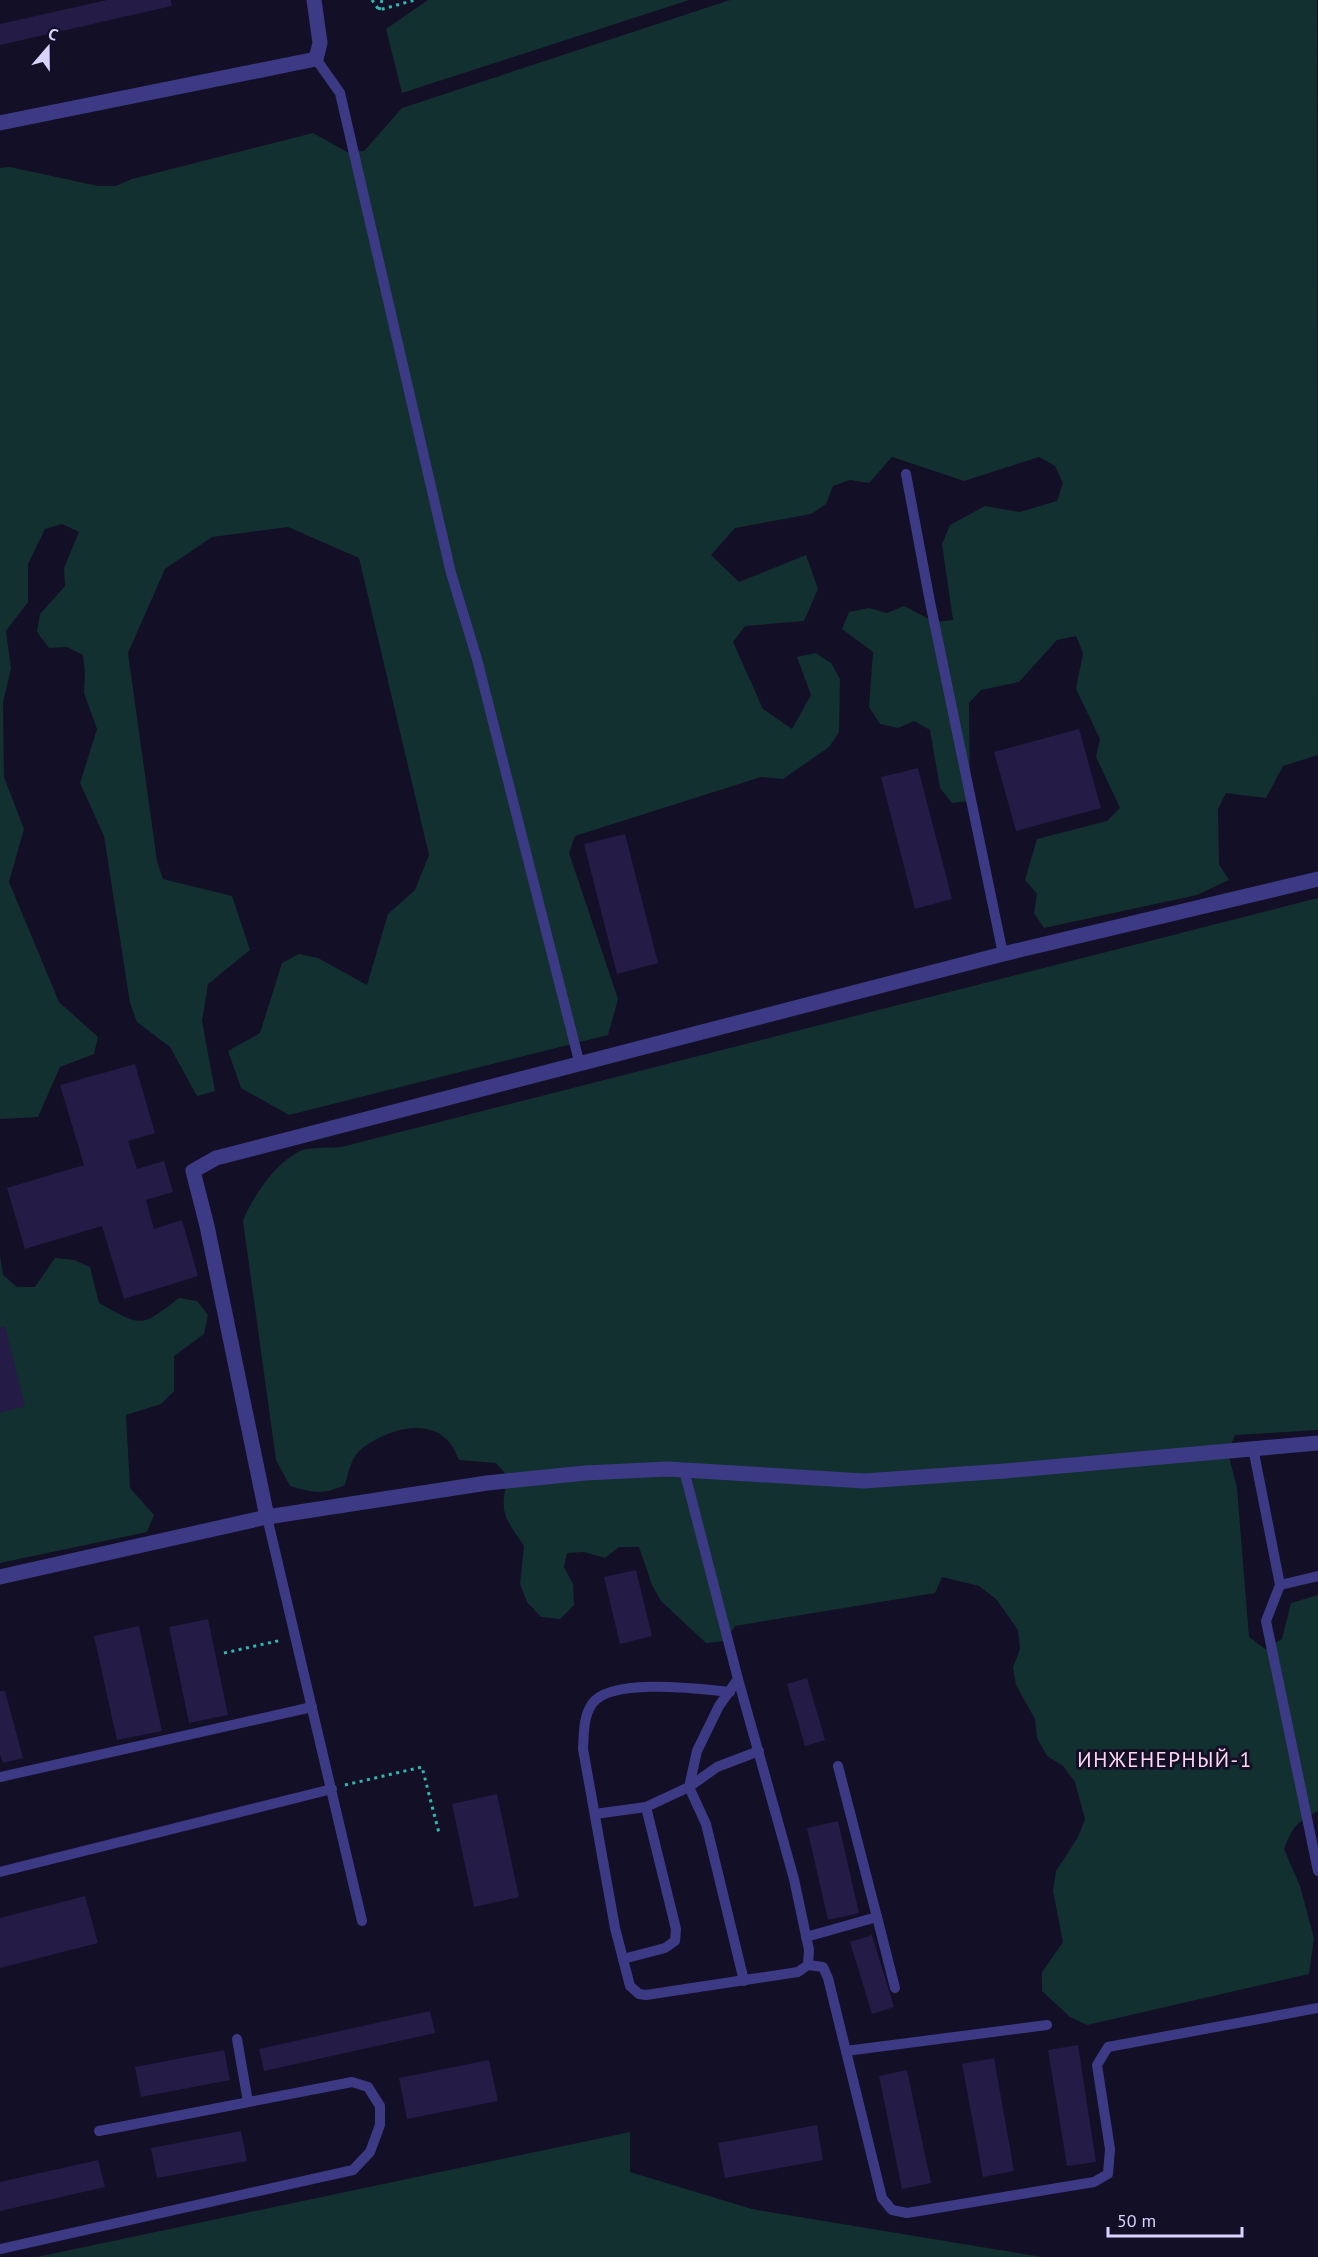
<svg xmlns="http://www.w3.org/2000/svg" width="1318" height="2257" viewBox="0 0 1318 2257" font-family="'PT Sans',sans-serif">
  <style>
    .green { fill: #12302f }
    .building { fill: #241b47 }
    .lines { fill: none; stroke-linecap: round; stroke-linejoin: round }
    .path { stroke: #2fb8b0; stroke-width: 3; stroke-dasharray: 3 4.5; stroke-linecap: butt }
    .lane { stroke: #3d3a85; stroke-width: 10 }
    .street { stroke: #3d3a85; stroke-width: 15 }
    .labels { text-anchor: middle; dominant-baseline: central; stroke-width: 6; stroke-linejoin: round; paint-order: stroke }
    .quarter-label { font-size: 21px; letter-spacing: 1.5px; fill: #ffd6f0; stroke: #130f26 }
  </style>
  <rect width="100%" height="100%" fill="#130f26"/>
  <g class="green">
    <path d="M428,0H689L402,93L386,29Z"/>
    <path d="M730,0H1317L1318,755L1283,766L1266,798L1226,793L1218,809L1219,864L1229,880L1197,895L1044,928L1034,913L1037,894L1025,880L1037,839L1107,821L1120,808L1096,757L1100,739L1076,689L1083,653L1076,636L1057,640L1019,682L981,690L969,703L970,801L952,803L940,788L930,730L914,721L898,728L880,724L869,707L873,652L842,629L849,612L869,608L887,613L904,606L935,622L953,620L942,544L950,525L985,506L1020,512L1057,501L1063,483L1055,466L1039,457L964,481L892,457L869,483L850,480L833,486L826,504L811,514L735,528L711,555L739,582L806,555L818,589L804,621L745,626L733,642L763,709L792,729L811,695L797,657L816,653L831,663L840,679L839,732L829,747L783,779L761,777L575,836L569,853L618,999L608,1035L289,1115L241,1088L228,1051L260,1033L282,963L299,954L318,958L367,985L388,914L415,890L429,855L359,558L288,527L212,537L165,569L128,653L157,861L163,879L232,896L250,950L208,984L202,1021L215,1091L197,1096L170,1047L137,1022L130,1003L104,836L80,783L97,729L84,693L85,673L83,655L67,647L49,648L37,632L40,614L65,586L64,568L79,532L62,524L45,529L28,564V602L6,631L11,668L3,703L4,777L24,829L9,882L59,1002L98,1037L94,1054L60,1067L38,1117L0,1119V168L10,167L98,186H116L132,179L313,133L347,152L364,151L402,108Z"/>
    <path d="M1318,898V1430L1235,1435L1228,1452L1237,1488L1249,1637L1265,1649L1282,1639L1291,1603L1318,1595V1811C1297,1821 1292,1828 1284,1849L1300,1886L1314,1938L1309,1974L1087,2025L1070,2017L1042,1991V1972L1063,1942L1053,1891L1056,1871L1078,1837L1085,1819L1075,1782L1063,1766L1047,1756L1037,1738L1035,1719L1016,1685L1013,1667L1020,1649L1018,1630L996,1599L979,1586L942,1577L935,1593L735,1626L725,1641L706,1643L661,1601L652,1585L639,1547H619L605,1558L584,1552L567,1553L564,1567L573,1584L574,1605L560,1619L541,1617L527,1602L520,1584L524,1546C504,1516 499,1514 508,1477L496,1463L459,1460C456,1454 454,1448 450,1443C428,1415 383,1431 360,1450C351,1459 348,1473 345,1485C323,1495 313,1493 290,1486L276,1460L243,1221C252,1197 278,1159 303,1150C314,1147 330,1148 341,1147Z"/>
    <path d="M0,1255L3,1275L17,1287H35L55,1258L74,1260L90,1267L99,1303C142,1327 140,1328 179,1298L197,1301L208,1315L204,1334L174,1356V1391L161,1404L126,1415L130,1488L154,1515L147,1532L0,1563Z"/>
    <path d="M630,2132V2172L752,2209L1042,2257H37Z"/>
  </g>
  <g class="building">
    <path d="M107,0H171L172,6L0,45V24Z"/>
    <path d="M1079,729L1101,808L1016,831L994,752Z"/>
    <path d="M918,768L952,899L915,909L881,777Z"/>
    <path d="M625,834L658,963L617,974L584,844Z"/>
    <path d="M135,1064L155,1133L128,1141L137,1169L164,1161L173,1192L146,1200L154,1229L182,1220L198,1276L124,1299L102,1226L25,1249L7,1188L84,1165L60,1085Z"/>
    <path d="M5,1326L25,1406L0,1413V1327Z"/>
    <path d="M636,1570L652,1636L620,1644L604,1577Z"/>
    <path d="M208,1619L228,1715L189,1723L169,1627Z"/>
    <path d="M139,1626L162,1731L117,1740L94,1636Z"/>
    <path d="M807,1678L825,1740L805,1746L787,1684Z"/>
    <path d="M0,1691H5L23,1758L3,1763L0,1754Z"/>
    <path d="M497,1794L519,1897L474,1907L452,1804Z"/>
    <path d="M838,1821L859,1913L828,1920L807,1828Z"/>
    <path d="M85,1896L98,1943L0,1968V1918Z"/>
    <path d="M872,1935L894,2007L872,2014L850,1942Z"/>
    <path d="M430,2011L435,2033L264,2071L259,2049Z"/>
    <path d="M1078,2045L1096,2162L1067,2166L1048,2050Z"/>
    <path d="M224,2050L230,2080L141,2097L135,2067Z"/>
    <path d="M994,2058L1014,2171L983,2177L962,2064Z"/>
    <path d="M489,2060L498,2101L407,2119L399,2078Z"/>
    <path d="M907,2070L931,2183L902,2189L879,2076Z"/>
    <path d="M817,2125L823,2160L725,2178L718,2143Z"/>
    <path d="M241,2131L247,2161L157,2178L151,2148Z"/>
    <path d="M98,2160L105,2187L0,2211V2182Z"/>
  </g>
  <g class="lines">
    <g class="path">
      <path d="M372,0L379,10L415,0"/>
      <path d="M379,10L382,0"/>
      <path d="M224,1653L282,1640"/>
      <path d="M345,1785L422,1767L439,1833"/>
    </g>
    <g class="lane">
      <path d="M316,59L340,93L451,573L477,659L580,1065"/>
      <path d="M906,474L930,602L1003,954"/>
      <path d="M1253,1448L1280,1585L1266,1621L1318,1871"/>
      <path d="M684,1470L738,1679L719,1706L697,1751L689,1787L706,1824L744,1981"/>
      <path d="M267,1517L362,1921"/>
      <path d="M1280,1585L1318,1576"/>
      <path d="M730,1692C701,1689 610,1677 592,1704C583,1717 584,1734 583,1749L615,1928L630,1986L639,1994L646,1995L798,1972L808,1965L809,1950L794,1879L738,1679"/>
      <path d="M0,1777L312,1707"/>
      <path d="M595,1814L646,1807L689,1787L717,1767L759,1751"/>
      <path d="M0,1872L332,1789"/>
      <path d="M877,1917L895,1988"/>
      <path d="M806,1937L877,1917L838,1766"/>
      <path d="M623,1959L665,1948L675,1941L676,1929L646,1807"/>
      <path d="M808,1965L823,1967L828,1978L882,2198L892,2210L907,2213L1094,2182L1108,2174L1110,2149L1097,2065L1108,2047L1318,2008"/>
      <path d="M237,2039L248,2102"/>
      <path d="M846,2051L1047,2025"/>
      <path d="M0,2249L353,2170L370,2152L380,2125V2106L368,2087L352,2082L99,2131"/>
    </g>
    <g class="street">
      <path d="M0,123L316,59L320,43L314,0"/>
      <path d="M267,1517L207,1226L193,1171L216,1158L1003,954L1318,879"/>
      <path d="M0,1577L267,1517L487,1483L585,1473L668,1469L864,1481L1005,1471L1318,1443"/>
    </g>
  </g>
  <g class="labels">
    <g class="quarter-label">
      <text x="1165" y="1759">ИНЖЕНЕРНЫЙ-1</text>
    </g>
  </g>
  <g transform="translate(48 48) rotate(20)" stroke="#130f26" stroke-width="4.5" paint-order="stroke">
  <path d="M0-4.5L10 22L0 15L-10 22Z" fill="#d9d4ff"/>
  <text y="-9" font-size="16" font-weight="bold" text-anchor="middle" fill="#d9d4ff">С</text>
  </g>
  <path d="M1108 2227v9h134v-9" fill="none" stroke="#d9d4ff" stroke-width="3"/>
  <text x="1117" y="2227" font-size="18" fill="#d9d4ff" stroke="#130f26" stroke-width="4.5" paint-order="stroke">50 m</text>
</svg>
